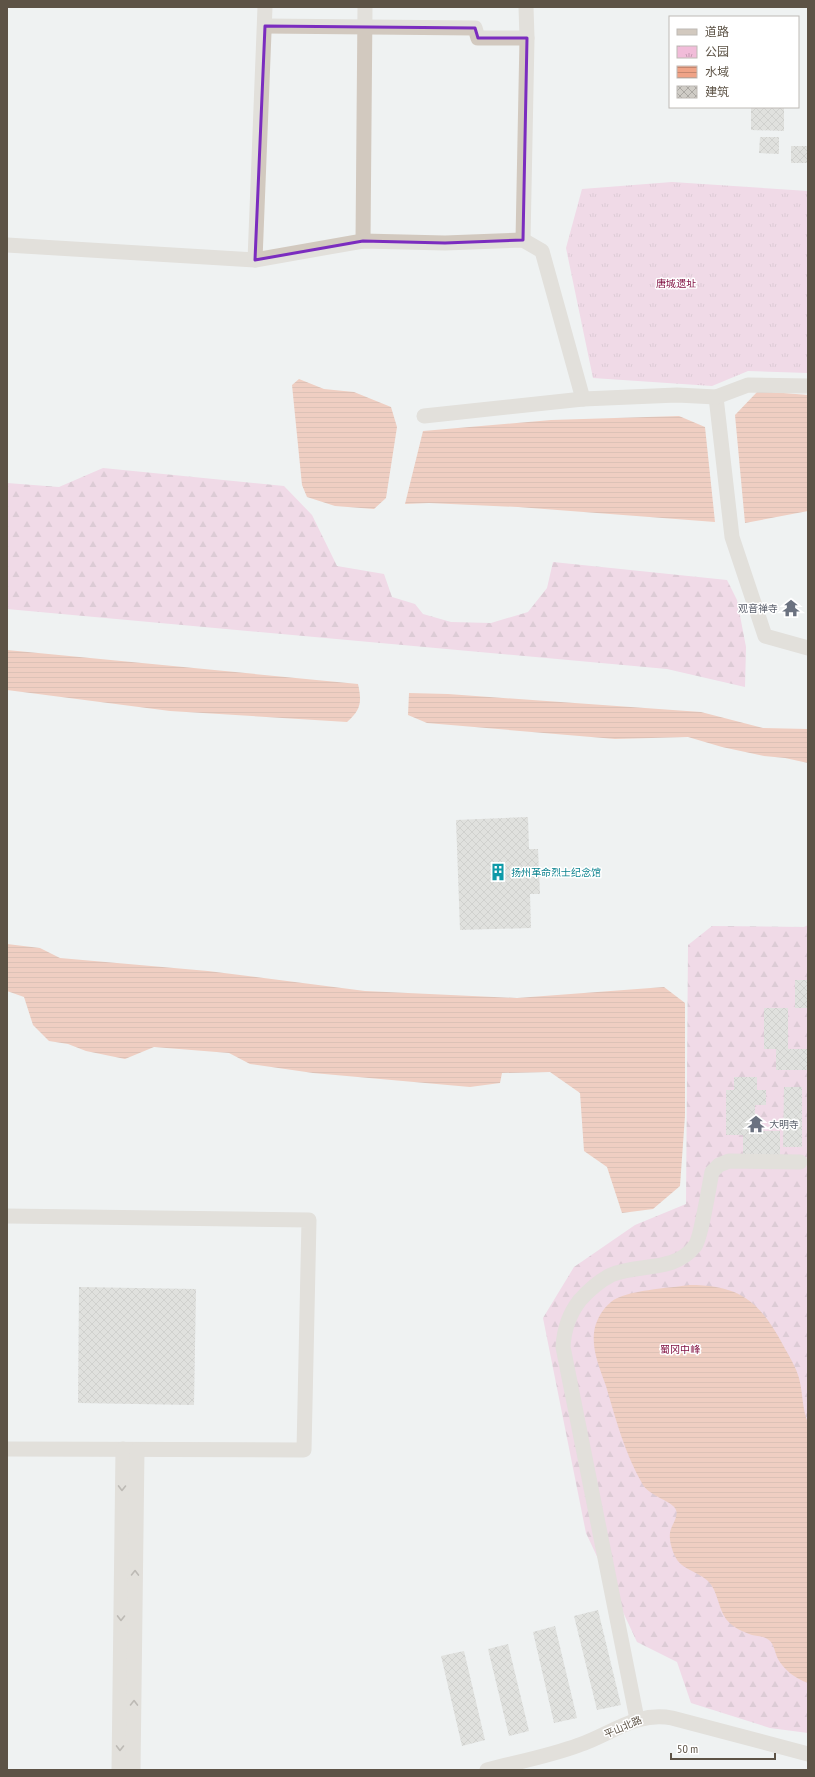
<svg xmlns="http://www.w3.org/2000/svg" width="815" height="1777" viewBox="0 0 815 1777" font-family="'PT Sans Narrow','Noto Sans SC',sans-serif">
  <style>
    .forest { fill: url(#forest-firs) }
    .park { fill: url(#park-tufts) }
    .water { fill: url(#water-rules) }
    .building { fill: url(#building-cross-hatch) }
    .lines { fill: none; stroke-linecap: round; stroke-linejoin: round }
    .minor { stroke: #d2c9bf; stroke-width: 15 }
    .oneway { stroke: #80766a }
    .marked { fill: none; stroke: #7b2cbf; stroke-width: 3; stroke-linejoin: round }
    .labels { text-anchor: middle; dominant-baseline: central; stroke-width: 3; stroke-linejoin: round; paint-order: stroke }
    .park-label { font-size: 10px; fill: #821344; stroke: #fff }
    .worship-label { font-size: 10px; fill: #5b616d; stroke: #fff; text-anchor: end }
    .culture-label { font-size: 10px; fill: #0d838f; stroke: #fff; text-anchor: start }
    .street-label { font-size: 10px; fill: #5d5346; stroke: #fff }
  </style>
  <defs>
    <pattern id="forest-firs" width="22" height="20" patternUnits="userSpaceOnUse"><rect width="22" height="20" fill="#f1bcd9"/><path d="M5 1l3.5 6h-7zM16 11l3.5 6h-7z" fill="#c69bb2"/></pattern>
    <pattern id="park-tufts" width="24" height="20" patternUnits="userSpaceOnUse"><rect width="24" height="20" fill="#f1bcd9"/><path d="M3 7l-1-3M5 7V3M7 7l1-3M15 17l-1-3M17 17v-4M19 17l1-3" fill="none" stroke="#c69bb2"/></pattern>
    <pattern id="water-rules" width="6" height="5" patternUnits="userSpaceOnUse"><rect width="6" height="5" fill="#efa387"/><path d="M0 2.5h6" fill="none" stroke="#c58770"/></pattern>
    <pattern id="building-cross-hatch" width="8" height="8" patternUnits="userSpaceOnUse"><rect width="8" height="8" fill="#cfccc6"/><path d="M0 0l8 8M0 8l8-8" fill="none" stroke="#aba8a3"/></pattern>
  </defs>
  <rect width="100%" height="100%" fill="#eff2f2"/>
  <g class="forest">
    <path d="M103,468L284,486L312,515L337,566L384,574L392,597L415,604L423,614L451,622L491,623L528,612L547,588L553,562L727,580L737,600L746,647L745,687L667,669L7,609V483L59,487Z"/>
    <path d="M808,925V1733L770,1728L691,1703L677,1662L637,1642L586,1533L543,1318L574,1267L635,1225L686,1204L688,945L712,926L804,927Z"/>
  </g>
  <path class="park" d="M672,182L808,191V373L748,371L712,386L593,378L566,248L582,189Z"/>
  <g class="water">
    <path d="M299,379L324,389L354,392L391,407L397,427L386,498L374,509L335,506L307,497L302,485L292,385Z"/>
    <path d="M758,391L808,395V511L745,523L735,415Z"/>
    <path d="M679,416L705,427L715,522L518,507L429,503L405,504L423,431L551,420Z"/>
    <path d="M7,650L358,684C362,702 361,710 347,722L170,711L7,690Z"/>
    <path d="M409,693L448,694L701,712L763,728L808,729V763L785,758L764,756L722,747L688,737L615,739L427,723L408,715Z"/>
    <path d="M7,944L40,948L60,958L208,971L365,991L517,998L664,987L685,1003V1116L680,1186L653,1209L622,1213L607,1167L584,1151L580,1093L550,1072L502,1073L500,1083L470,1087L313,1073L250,1064L229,1053L154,1047L125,1059L86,1051L68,1044L49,1041L33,1025L24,997L7,991Z"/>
    <path d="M690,1285C740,1285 760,1302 783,1345C789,1356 796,1367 799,1378C803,1393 802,1409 808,1423V1683C796,1679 784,1670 778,1659C775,1653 774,1644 769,1640C764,1636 757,1636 752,1635C743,1632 732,1627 726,1619C718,1608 718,1591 708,1581C699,1572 680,1569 675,1556C672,1550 669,1540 670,1533C671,1525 679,1517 676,1510C674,1502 650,1496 643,1485C625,1454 616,1420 606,1386C600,1369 592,1351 594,1333C595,1322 602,1309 611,1302C625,1290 670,1288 690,1285Z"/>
  </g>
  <g class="building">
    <path d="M751,107H784V131L751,130Z"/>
    <path d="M760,137H779V154L759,153Z"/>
    <rect x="791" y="146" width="17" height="17"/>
    <path d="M528,817L529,849H538L540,894H530L531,928L460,930L456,820Z"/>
    <rect x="795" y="980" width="13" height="28"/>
    <path d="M764,1008H788V1049H808V1070H776V1049H764Z"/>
    <path d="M734,1077H757V1090H766V1105H755V1131H780V1155H743V1135H726V1090H734Z"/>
    <path d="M784,1087H802V1147H783Z"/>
    <path d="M79,1287L196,1289L194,1405L78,1403Z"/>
    <path d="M598,1610L621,1705L597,1710L574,1616Z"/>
    <path d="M555,1626L577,1718L554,1723L533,1632Z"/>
    <path d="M508,1644L529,1731L509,1736L488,1649Z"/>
    <path d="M464,1651L485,1740L462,1746L441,1656Z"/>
  </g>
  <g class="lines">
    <g class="minor">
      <path d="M265,26L475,28L478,38H527"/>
      <path d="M523,240L527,38L526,7"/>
      <path d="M363,241L365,7"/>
      <path d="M7,245L255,260L363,241L445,243L523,240L542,251L583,399"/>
      <path d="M255,260L265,7"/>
      <path d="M716,397L732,537L765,636L808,648"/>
      <path d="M424,416L583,399L677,395L716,397L748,385L808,386"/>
      <path d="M7,1216L309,1220L304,1450L7,1449"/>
      <path d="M637,1719L563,1347C564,1329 569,1314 580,1300C589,1290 599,1281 611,1275C638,1263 674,1273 695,1246C701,1238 709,1186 712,1172L719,1165L729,1161L800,1162"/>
      <path d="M119,1770L123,1449"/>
      <path d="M133,1770L137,1450"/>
      <path d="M487,1770C517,1762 550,1756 579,1745C611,1734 637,1711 672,1718L808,1754"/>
    </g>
  </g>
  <defs><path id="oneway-chevron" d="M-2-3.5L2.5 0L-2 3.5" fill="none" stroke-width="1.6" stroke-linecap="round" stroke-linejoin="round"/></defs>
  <g class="oneway">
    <use href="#oneway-chevron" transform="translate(122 1488) rotate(91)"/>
    <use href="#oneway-chevron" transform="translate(135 1573) rotate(-89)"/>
    <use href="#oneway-chevron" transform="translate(121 1618) rotate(91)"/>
    <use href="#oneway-chevron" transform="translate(134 1703) rotate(-89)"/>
    <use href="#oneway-chevron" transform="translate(120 1748) rotate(91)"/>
  </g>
  <path d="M0 0H815V1777H0ZM265,26L475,28L478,38H527L523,240L445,243L363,241L255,260Z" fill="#eff2f2" fill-opacity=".55" fill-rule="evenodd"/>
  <path class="marked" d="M265,26L475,28L478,38H527L523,240L445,243L363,241L255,260Z"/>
  <defs>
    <g id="temple-bare" transform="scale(1.38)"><path d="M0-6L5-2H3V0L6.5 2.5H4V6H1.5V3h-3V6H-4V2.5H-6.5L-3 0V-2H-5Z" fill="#6b7280" stroke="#fff" stroke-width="2.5" paint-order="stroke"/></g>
    <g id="building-bare" transform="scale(1.38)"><path d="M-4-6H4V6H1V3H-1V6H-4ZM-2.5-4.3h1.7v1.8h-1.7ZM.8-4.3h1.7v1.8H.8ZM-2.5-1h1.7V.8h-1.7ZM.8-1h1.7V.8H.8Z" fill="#0f9aa8" stroke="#fff" stroke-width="2.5" paint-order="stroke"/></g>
  </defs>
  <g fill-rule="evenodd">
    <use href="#temple-bare" x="791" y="608"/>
    <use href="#building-bare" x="498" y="872"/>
    <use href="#temple-bare" x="756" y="1124"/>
  </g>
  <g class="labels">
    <g class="park-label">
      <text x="676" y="283">唐城遗址</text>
      <text x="680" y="1349">蜀冈中峰</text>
    </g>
    <g class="worship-label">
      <text x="778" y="608">观音禅寺</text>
      <text x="769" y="1124" text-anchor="start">大明寺</text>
    </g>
    <g class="culture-label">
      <text x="511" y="872">扬州革命烈士纪念馆</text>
    </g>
    <g class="street-label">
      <text transform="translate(623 1727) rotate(-23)">平山北路</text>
    </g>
  </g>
  <rect width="815" height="1777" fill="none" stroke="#5d5346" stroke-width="16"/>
  <rect x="669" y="16" width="130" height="92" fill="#ffffff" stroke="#bebab5"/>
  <rect x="677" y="29" width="20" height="6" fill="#d2c9bf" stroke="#bebab5"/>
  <text x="705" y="36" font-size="12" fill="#5d5346">道路</text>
  <rect x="677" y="46" width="20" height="12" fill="url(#park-tufts)" stroke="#bebab5"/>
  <text x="705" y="56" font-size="12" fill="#5d5346">公园</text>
  <rect x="677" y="66" width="20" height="12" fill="url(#water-rules)" stroke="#bebab5"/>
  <text x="705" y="76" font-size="12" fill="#5d5346">水域</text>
  <rect x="677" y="86" width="20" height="12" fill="url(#building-cross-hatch)" stroke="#bebab5"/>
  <text x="705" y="96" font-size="12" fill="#5d5346">建筑</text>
  <path d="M671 1753v6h104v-6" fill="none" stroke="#5d5346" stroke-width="2"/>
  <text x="677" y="1753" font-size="12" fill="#5d5346" stroke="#ffffff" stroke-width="3" paint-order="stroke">50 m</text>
</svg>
